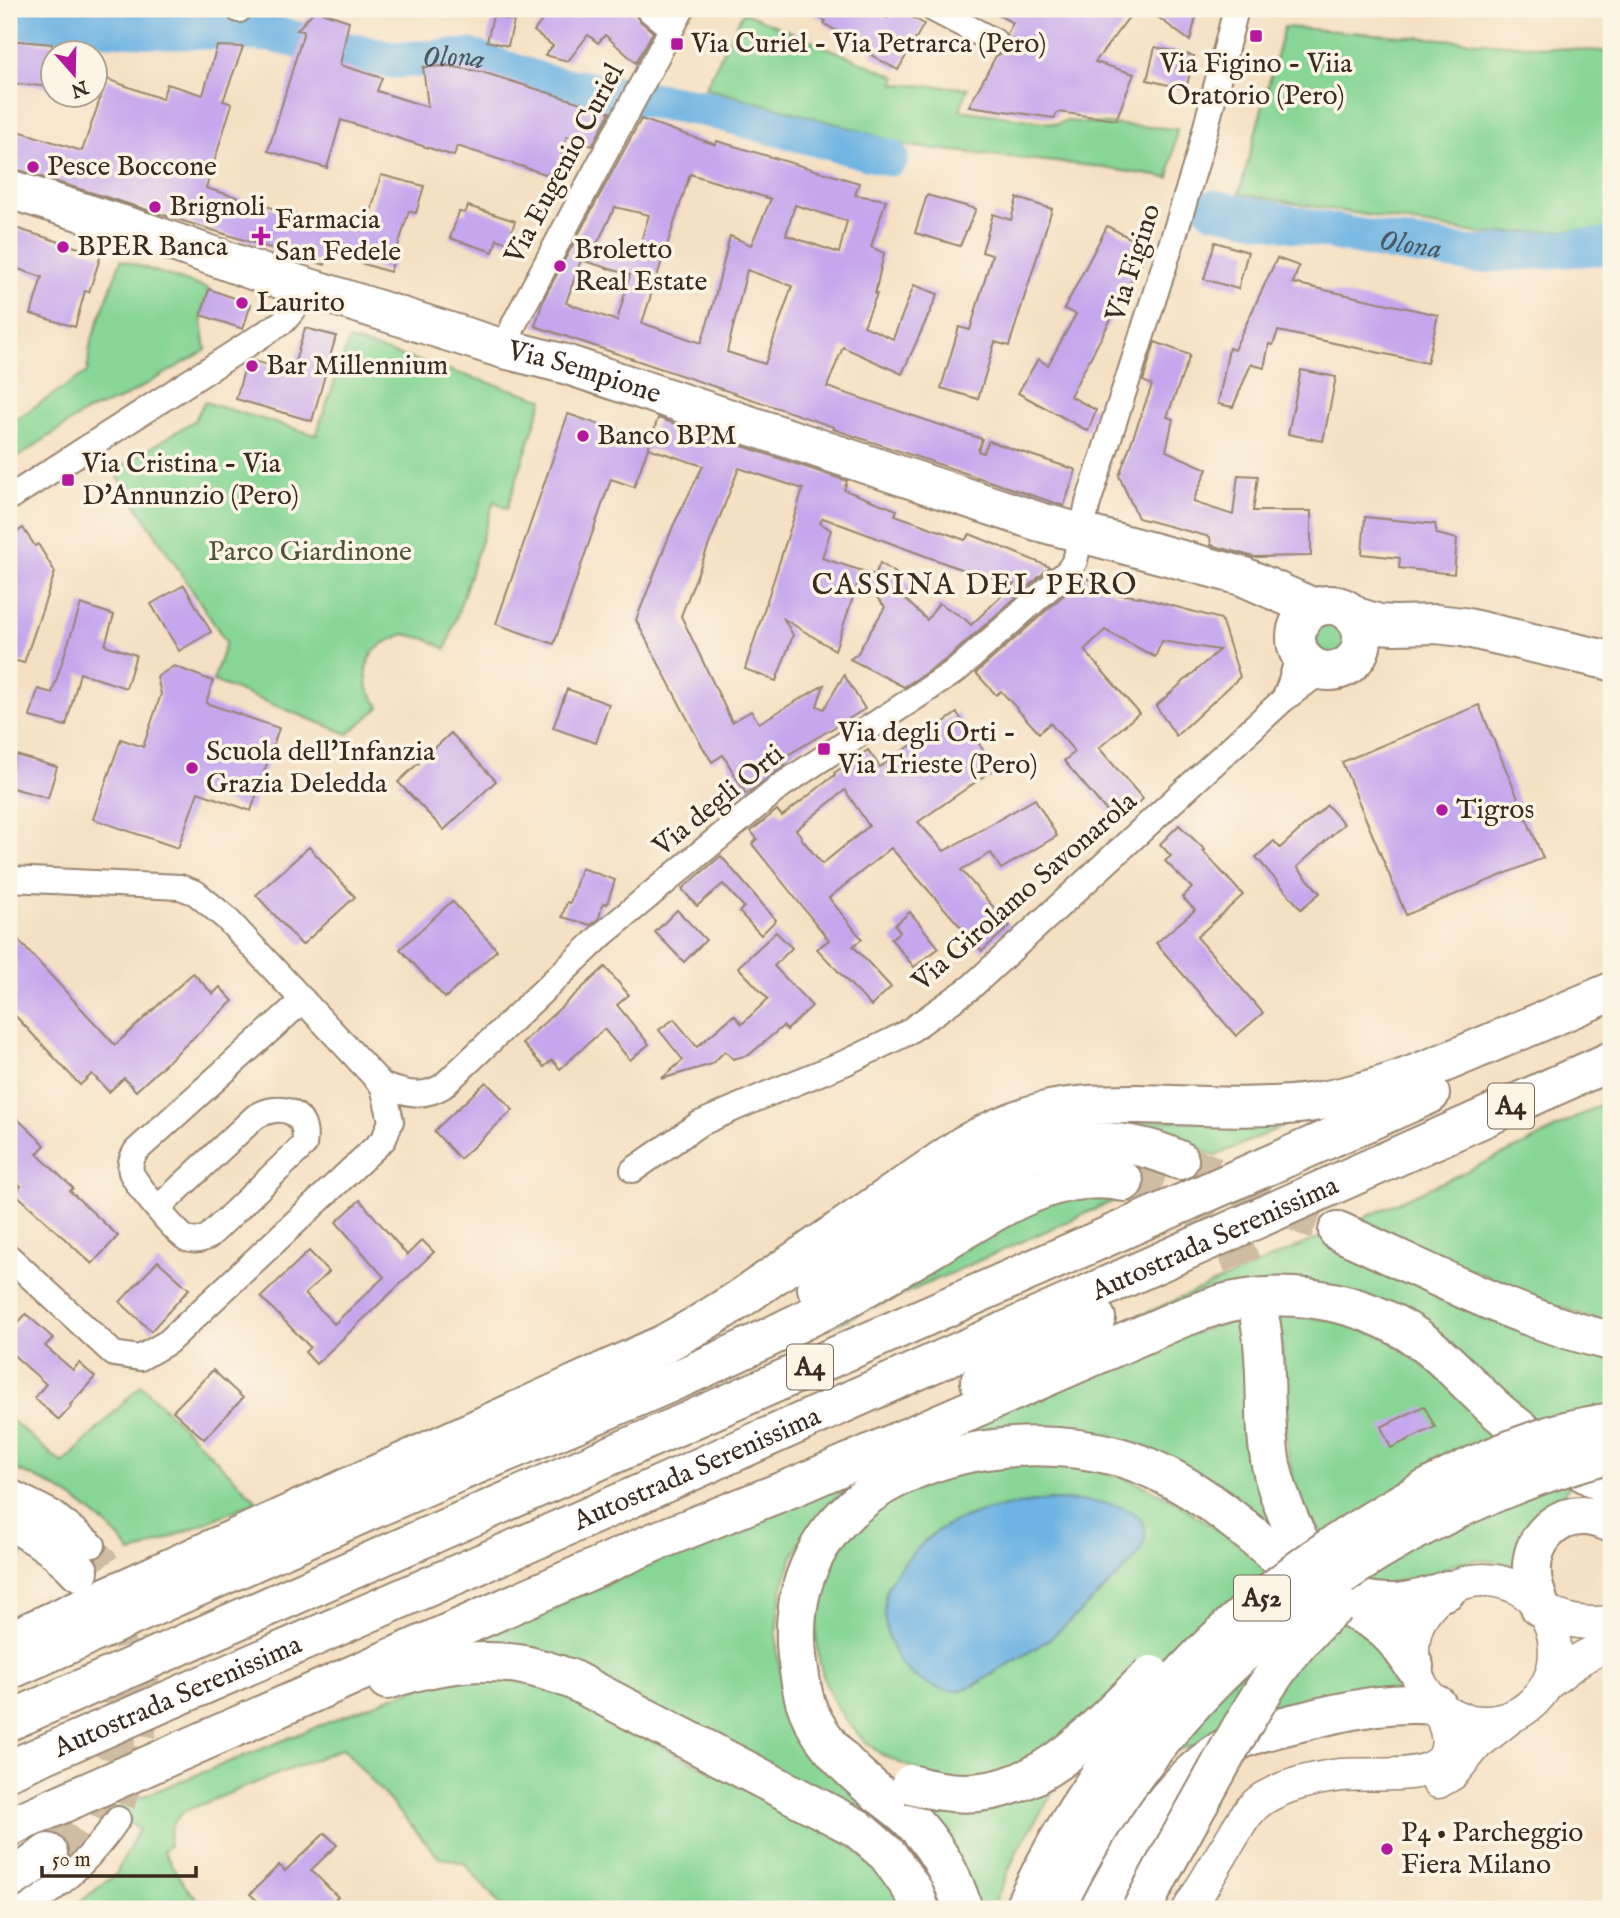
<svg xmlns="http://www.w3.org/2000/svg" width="1620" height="1918" viewBox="0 0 1620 1918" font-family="'IM FELL English',serif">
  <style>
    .green { fill: #87d695; stroke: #61805a; stroke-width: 2; fill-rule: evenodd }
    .water { fill: #6db3e3; stroke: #546e80; stroke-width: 2 }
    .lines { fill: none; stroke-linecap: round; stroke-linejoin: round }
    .river { stroke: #6db3e3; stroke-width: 37 }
    .building { fill: #c6a7ed; fill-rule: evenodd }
    .minor-tunnel { stroke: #d0bca2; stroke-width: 24; stroke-dasharray: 24 12; stroke-linecap: butt }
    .motorway-tunnel { stroke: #d0bca2; stroke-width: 38; stroke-dasharray: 38 19; stroke-linecap: butt }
    .minor-casing { stroke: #988570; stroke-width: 28 }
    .tertiary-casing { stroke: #988570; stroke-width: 35 }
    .primary-casing { stroke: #988570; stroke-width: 42 }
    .motorway-casing { stroke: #988570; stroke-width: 42 }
    .minor { stroke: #fff; stroke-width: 24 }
    .tertiary { stroke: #fff; stroke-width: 32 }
    .primary { stroke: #fff; stroke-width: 38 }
    .motorway { stroke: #fff; stroke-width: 38 }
    .motorway-bridge-casing { stroke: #988570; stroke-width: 42; stroke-linecap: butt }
    .motorway-bridge { stroke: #fff; stroke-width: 38 }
    .poi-dot { fill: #b5179e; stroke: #fcf5e5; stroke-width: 2.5 }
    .labels { text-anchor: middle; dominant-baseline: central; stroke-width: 7; stroke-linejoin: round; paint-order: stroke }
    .shield { fill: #fcf5e5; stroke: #75675a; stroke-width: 2 }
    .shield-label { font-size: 26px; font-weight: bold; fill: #3b2a1e }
    .poi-label { font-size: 28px; fill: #3b2a1e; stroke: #fcf5e5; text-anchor: start }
    .street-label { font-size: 28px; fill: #3b2a1e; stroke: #fcf5e5 }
    .park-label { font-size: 28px; fill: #4e553c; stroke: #fcf5e5 }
    .water-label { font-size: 30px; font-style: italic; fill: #4c5a63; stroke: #fcf5e5 }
    .neighbourhood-label { font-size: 30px; letter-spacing: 2px; fill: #3b2a1e; stroke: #fcf5e5 }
  </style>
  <rect width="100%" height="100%" fill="#fcf5e5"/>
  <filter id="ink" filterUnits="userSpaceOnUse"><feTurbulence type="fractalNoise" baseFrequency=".0143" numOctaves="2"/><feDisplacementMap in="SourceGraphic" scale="14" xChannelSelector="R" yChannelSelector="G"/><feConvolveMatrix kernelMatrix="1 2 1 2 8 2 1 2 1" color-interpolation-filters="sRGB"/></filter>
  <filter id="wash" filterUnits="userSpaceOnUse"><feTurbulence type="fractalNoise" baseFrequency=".00686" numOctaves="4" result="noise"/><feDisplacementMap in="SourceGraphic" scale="28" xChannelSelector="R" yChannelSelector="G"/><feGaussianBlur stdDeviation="1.57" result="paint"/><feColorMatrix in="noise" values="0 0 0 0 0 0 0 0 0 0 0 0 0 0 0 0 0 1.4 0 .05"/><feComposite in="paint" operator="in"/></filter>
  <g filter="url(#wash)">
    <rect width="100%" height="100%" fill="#f5e0c3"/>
    <g class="green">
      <path d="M743,12L897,77L894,84L968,88L960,110L1057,124L1065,121L1177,129L1169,178L1092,166L908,146L851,128L705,88Z"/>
      <path d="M1284,27L1611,52V229L1482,234L1239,194Z"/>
      <path d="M121,260L209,289L201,315L206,350L121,399L87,411L9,463V424L87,372L91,342Z"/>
      <path d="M349,340L543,399L507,509L494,501L446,649L427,639L404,634L384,643L373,652L366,668L368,689L380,707L348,734L213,681L226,642L114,471L195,420L204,402L316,435Z"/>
      <circle cx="1332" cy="638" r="16"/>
      <path d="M1611,1099V1323L1589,1317L1540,1300L1359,1220L1528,1143Z"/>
      <path d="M1127,1120L1290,1123L1215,1156L1178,1139L1127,1126Z"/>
      <path d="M1060,1196L1118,1199L762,1357Z"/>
      <path d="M1320,1237L1521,1328L1611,1354V1472L1346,1295L1057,1352Z"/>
      <path d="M1278,1314L1338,1321L1387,1338L1573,1481L1550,1512L1518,1567L1499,1562L1479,1560L1457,1563L1421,1580L1374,1588L1326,1555L1294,1485L1287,1450L1284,1419L1283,1355Z"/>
      <path d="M1245,1315L1275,1535L1112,1436L1070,1429L1031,1426L987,1431L940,1442L865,1476L843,1491L825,1510L808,1530L793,1556L784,1582L779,1606L776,1634L778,1660L792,1712L920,1856L944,1909H930L907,1863L465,1646L1109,1363Z"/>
      <path d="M141,1385L257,1501L132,1554C123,1543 114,1531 103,1522C75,1497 43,1479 9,1467V1418L63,1464Z"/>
      <path d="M1064,1464L1099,1471L1133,1481L1168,1497L1203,1520L1348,1620L1396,1663L1401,1691L1212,1743L1067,1770L1017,1851L992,1909H974L906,1798L918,1769C911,1767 904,1765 898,1762C883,1757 869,1746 859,1735C811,1686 803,1612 838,1554C846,1540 856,1526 868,1517C899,1493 946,1473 985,1467C1010,1463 1038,1465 1064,1464ZM1050,1500L1108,1586L1048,1640L977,1684L960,1690L924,1541C931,1536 939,1530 947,1525C979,1509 1016,1504 1050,1500Z"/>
      <path d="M9,1540L26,1548L9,1574Z"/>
      <path d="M485,1678L538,1682L836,1836L864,1857L891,1884L907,1909H504L464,1863L439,1857L343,1748L185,1811C170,1823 170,1828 169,1846L163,1851L185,1886L207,1909H71L116,1874L139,1829L108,1810L392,1697L439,1682Z"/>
    </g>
    <path class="water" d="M1050,1500C1074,1501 1132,1498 1144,1525C1148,1535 1143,1546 1138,1555C1133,1563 1123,1571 1116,1578C1095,1598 1073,1620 1050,1638C1035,1650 1017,1659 1000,1669C987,1677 973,1688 958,1690C935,1693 907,1676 896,1656C886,1637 879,1605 889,1584C895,1572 905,1561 915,1551C924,1541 935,1531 948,1525C980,1509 1016,1504 1050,1500Z"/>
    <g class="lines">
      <g class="river">
        <path id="s1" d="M9,20L168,31H224L270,34L392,60L470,57L546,83L707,109L890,158"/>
        <path id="s2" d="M1213,208L1380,241L1473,255L1611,246"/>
      </g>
    </g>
    <g id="blocks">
      <g class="building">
        <path d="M551,9H631L639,20L653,32L636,63L605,35L598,43L588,35L568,61L545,55L553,46L534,31Z"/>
        <path d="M803,9H871L887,18L892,9H897L924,24L898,70L871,55L873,51L824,24L826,21Z"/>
        <path d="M987,9H1135L1095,62L1134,74L1116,120L1058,112L1054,118L969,106L996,56L1002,53L1007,48L1009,41L1007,34L1013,23Z"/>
        <path d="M1147,9H1198L1190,41Z"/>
        <path d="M315,10L349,21L340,65L382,78L377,91L428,107L423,67L449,66L482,72L610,112L592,146L567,136L555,177L457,146L454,156L341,120L327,168L268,151L304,31L297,30Z"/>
        <path d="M493,16L514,21L508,46L487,41Z"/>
        <path d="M9,40L52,44V87L9,83Z"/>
        <path d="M217,46L243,47L223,101L232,104L206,188L336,227L339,218L367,226L381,175L424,186L416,213L409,211L390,272L328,253L325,265L9,167V128L82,151L107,79L162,99L167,84L203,95Z"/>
        <path d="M1155,47L1194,56L1186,89L1147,80Z"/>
        <path d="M641,119L716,145L717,141L859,183L855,195L886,200L871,247L884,253L875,294H877L864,326L893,339L914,285L938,294L902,374L843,347L827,387L982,439L978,451L983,453L989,441L1076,470L1064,506L833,429L834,427L535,326L544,298ZM690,174L771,199L751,245L730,236L713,305L701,343L642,323ZM795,205L847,221L839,253L786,235ZM615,207L649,215L636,257L596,246ZM581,260L630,275L617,321L566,303ZM747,270L792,286L765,364L727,352Z"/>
        <path d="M927,195L976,209L960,246L915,233Z"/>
        <path d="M1017,198L1052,209L1009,346L995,342L978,399L941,388L959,327L970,330L992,255L982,252L993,214L1011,220Z"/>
        <path d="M468,206L515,221L508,243L497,239L493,252L450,238L459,212L465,213Z"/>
        <path d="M9,226L101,255L89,292L85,291L75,327L31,314L42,277L9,266Z"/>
        <path d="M1107,226L1149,248L1070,396L1096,410L1088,431L1018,393L1038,359L1048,365L1076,314L1064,309Z"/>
        <path d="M1215,242L1248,252L1238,289L1204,279Z"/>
        <path d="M1277,258L1299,266L1293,283L1438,315L1427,363L1278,331L1273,345L1269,344L1264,368L1251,364L1233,407L1218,404L1229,348L1234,350Z"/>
        <path d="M209,289L251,304L243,329L201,315Z"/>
        <path d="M305,328L336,336L312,421L236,399L246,363L251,360L292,372Z"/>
        <path d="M1155,342L1190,355L1167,417L1173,419L1166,451L1207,469L1193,502L1233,515L1238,475L1258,476L1253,511H1311V556L1254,557L1211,545L1210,537L1138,518L1119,476L1152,385L1143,381Z"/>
        <path d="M1301,370L1336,377L1323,441L1288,434Z"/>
        <path d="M568,414L650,442L634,487L611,479L554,644L496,624Z"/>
        <path d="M658,418L847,481L844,490L897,510L895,515L965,540L970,534L1050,567L948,658L904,687L850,659L857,654L885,607L860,577L835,650L784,619L793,635L776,681L745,669L803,489L739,468L681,616L732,722L751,711L759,723L824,685L817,706L824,709L844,675L865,709L781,759L785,766L746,794L723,755L712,762L699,741L636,620L674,524L703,466L648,448ZM823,518L955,567L1014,584L971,625L965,619L939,603L927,620L906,600L911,583L880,563L875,575L822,558L831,530L820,523Z"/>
        <path d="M1365,517L1435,524L1437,534L1457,539L1454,574L1399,568L1400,558L1362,554Z"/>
        <path d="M23,528L35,546L38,544L55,572L24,663L9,659V538Z"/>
        <path d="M1084,577L1117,594L1140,597L1221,619L1240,677L1176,736L1156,706L1219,650L1162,641L1155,657L1105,630L1084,650L1139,713L1099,748L1143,799L1116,822L1064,761L1075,752L1050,723L1039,733L1001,691L996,695L976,673Z"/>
        <path d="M184,585L211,632L179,651L151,604Z"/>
        <path d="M81,604L114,615L105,645L136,655L126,688L80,673L66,726L30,717L38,689L52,693Z"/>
        <path d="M174,666L213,681L206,703L279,728L251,811L198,792L178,848L93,819L121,739L143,747L161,694L157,677Z"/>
        <path d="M567,689L609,704L596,743L553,728Z"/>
        <path d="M1479,705L1543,858L1406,915L1342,762Z"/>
        <path d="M957,713L996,768L918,822L944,851L1035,799L1057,836L1001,869L991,853L961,870L1010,926L982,951L891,848L829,898L862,939L853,946L891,987L871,1006L817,949L829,940L752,844L757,839L751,831L777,810L782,816L835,775L834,773L868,750L880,767ZM845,790L869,826L822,864L801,838L802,837L796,830Z"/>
        <path d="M451,733L496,781L444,830L398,782Z"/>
        <path d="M16,755L57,767L48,798L9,787V780Z"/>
        <path d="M1327,805L1344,824L1297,867L1320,893L1301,909L1256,857L1274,841L1280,848Z"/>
        <path d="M1179,825L1205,850L1203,851L1243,895L1197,937L1263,1013L1236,1036L1156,943L1195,910L1182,897L1192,888L1165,861L1171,856L1160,844Z"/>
        <path d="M309,847L355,897L302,945L256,895Z"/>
        <path d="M721,856L776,920L761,935L739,912L744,907L723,884L697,906L682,889Z"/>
        <path d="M581,868L615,880L607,904L603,903L599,918L591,925L562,917L567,902L570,903Z"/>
        <path d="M452,901L497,950L445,998L400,949Z"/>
        <path d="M677,910L706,940L684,962L655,932Z"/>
        <path d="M910,912L939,948L914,967L891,939L900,932L895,925Z"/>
        <path d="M9,930L115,1045L193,973L213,994L220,987L233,1001L136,1091L124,1078L109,1092L92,1074L80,1085L9,1009Z"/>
        <path d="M776,932L792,948L774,966L812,1006L787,1030L783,1026L749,1055L733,1059L725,1051L712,1064L661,1079L683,1060L659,1030L674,1019L697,1047L734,1015L742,1024L768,999L738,967Z"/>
        <path d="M605,967L629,995L617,1005L649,1044L630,1060L604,1029L560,1069L552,1060L544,1067L522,1043Z"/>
        <path d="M486,1082L513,1110L460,1159L434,1131Z"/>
        <path d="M9,1111L45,1145L37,1154L73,1188L70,1191L118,1236L92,1264L15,1193L21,1186L9,1175Z"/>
        <path d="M360,1200L407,1255L422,1240L434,1252L316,1364L305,1352L310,1347L261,1297L309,1251L329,1272L305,1294L334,1324L384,1277L336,1222Z"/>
        <path d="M158,1261L189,1289L151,1331L120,1302Z"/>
        <path d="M26,1314L53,1338L45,1346L73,1370L79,1363L95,1377L70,1405L71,1407L59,1420L34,1398L46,1384L9,1351V1333Z"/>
        <path d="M213,1370L243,1398L204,1439L173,1411Z"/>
        <path d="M1424,1406L1435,1427L1391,1448L1381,1427Z"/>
        <path d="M325,1833L337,1845L311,1870L338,1897L325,1909H266L250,1894L279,1865L285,1871Z"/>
      </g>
    </g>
  </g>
  <g filter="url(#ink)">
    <use href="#blocks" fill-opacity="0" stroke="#988570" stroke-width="2"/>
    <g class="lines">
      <path class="minor-tunnel" d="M93,1545C98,1552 105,1559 110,1566C141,1614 155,1675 144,1731C139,1761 127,1790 118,1819"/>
      <g class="motorway-tunnel">
        <path d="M1179,1160L1338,1231"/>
        <path d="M1124,1182C1211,1199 1241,1236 1260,1320"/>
        <path d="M48,1853C59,1845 70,1836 79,1825C90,1812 96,1797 102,1782C128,1723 131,1653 96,1596"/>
      </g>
      <g class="minor-casing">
        <g id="minor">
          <path d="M648,9L671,28"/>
          <path d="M933,9L994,41"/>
          <path d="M239,10V9"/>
          <path d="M504,349L515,322L682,9"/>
          <path d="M9,498L284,321L295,308L306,285"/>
          <path d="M1284,699L1290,684L1299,653"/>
          <path d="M9,879L180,887L196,893L226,918L383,1086L391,1121L384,1139L168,1342L140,1358L114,1354L9,1257"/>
          <path d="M383,1086C406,1093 422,1099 443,1086L603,934L782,785L957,670L1068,571L1075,561L1088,503L1177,226L1199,154L1236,9"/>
          <path d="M633,1170L699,1124L765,1095L847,1062L905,1034L970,988L1284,699L1323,670"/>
          <path d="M158,1208L255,1117C281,1101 310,1112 304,1145L208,1237C201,1240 195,1242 187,1239C178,1236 134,1182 131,1172C129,1164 132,1158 136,1151L303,1000"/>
          <path d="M9,1491L53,1513L93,1545"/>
          <path d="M25,1909C63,1885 93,1856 118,1819"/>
        </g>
      </g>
      <g class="tertiary-casing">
        <g id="tertiary">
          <circle cx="1484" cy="1651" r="71"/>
          <path d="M1540,1607C1565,1622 1582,1625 1611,1622"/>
          <path d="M1547,1684L1580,1659L1611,1643"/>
          <path d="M1438,1782L1452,1774L1477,1744L1511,1717"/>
          <path d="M1189,1909C1201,1889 1213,1869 1225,1849C1236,1832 1246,1809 1264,1798C1286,1785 1316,1778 1341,1775C1366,1772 1429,1782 1444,1757C1453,1740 1443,1721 1437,1705"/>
        </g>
      </g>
      <g class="primary-casing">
        <g id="primary">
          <path id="s3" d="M9,189L145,232L258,272L504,349L565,364L1040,522L1242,576L1314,608"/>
          <circle cx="1329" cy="638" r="33"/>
          <path d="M1353,616L1379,624L1394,625L1436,624L1463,627L1611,661"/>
        </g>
      </g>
      <g class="motorway-casing">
        <g id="motorway">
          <path d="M1338,1231C1426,1270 1517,1320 1611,1341"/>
          <path d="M817,1288C854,1263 891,1239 928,1214C949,1200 969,1185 990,1173C1048,1138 1118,1132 1179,1160"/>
          <path d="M1260,1320C1269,1368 1262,1417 1271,1465C1275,1485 1282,1503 1290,1521C1299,1543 1312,1563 1329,1579"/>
          <path d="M980,1382L1096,1318"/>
          <path d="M9,1520C35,1534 59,1549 79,1571"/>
          <path d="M1344,1594C1379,1608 1412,1605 1447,1590"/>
          <path d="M1540,1607C1537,1596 1532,1585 1532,1574C1530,1543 1552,1515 1584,1516C1594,1516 1602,1520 1611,1523"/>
          <path d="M9,1641L662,1345L698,1325L737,1301L964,1145C990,1131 1014,1119 1042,1112C1073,1104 1106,1104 1138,1104C1194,1105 1252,1110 1308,1103C1368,1095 1423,1072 1479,1048C1523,1029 1567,1011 1611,992"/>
          <path d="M9,1670C157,1606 304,1538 454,1474C567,1426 682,1381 792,1326C814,1315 836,1305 857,1292C889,1274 921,1255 953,1236C1005,1205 1060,1169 1124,1182"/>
          <path d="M387,1680C428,1666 474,1658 518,1664C536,1667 554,1673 571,1679L857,1828L888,1855L914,1892L920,1909"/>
          <path d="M9,1721L1430,1094"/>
          <path id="s4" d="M9,1770C545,1538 1078,1301 1611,1061"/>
          <path d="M9,1827L652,1543L796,1486L1179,1319C1196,1313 1213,1306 1230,1302C1297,1287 1372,1303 1427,1345C1453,1365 1475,1392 1501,1414C1535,1442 1571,1468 1611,1486"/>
          <path d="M9,1880L31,1866L48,1853"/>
          <path d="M963,1909C953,1876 934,1842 909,1818C895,1805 879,1795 865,1782C841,1761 814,1731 805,1701C801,1687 799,1671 797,1656C779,1481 980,1419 1119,1457C1184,1475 1239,1523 1289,1566C1302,1576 1313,1590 1327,1600C1338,1607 1352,1609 1363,1615C1387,1627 1400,1645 1414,1666"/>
          <path d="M1099,1909C1131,1846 1173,1772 1240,1740C1264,1729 1291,1725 1316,1718C1360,1708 1392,1701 1437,1705"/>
        </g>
      </g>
      <use href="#minor" class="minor"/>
      <use href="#tertiary" class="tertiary"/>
      <use href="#primary" class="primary"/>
      <use href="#motorway" class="motorway"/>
      <g class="motorway-bridge-casing">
        <g id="motorway-bridge">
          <path d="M911,1784C1022,1819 1079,1744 1151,1675"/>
          <path d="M1023,1909C1100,1743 1225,1608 1381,1515C1434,1483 1490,1455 1549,1436C1569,1429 1591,1426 1611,1422"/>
          <path d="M1055,1909C1166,1677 1365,1520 1611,1453"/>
          <path d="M1142,1909C1162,1869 1184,1830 1206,1791C1243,1724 1278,1653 1338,1604"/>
        </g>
      </g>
      <use href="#motorway-bridge" class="motorway-bridge"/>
    </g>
  </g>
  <g class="poi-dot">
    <rect x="1249" y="29" width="14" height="14" rx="3.5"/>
    <rect x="670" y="37" width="14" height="14" rx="3.5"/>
    <circle cx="33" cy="167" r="7"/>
    <circle cx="155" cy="207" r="7"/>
    <path d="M257.5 225.5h7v7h7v7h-7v7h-7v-7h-7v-7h7z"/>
    <circle cx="63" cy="247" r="7"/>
    <circle cx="560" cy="266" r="7"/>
    <circle cx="242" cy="303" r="7"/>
    <circle cx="252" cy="366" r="7"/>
    <circle cx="583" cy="436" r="7"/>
    <rect x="61" y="473" width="14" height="14" rx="3.5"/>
    <rect x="817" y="742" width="14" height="14" rx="3.5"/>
    <circle cx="192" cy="768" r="7"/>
    <circle cx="1442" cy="810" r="7"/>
    <circle cx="1387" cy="1849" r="7"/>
  </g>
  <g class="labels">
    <g class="shield">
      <rect x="1488" y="1083.5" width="46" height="45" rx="5"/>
      <rect x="787" y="1344.5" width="46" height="45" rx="5"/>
      <rect x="1234" y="1575.5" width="56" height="45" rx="5"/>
    </g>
    <g class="shield-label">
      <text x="1511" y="1106">A4</text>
      <text x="810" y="1367">A4</text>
      <text x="1262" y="1598">A52</text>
    </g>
    <g class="poi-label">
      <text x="691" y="44">Via Curiel - Via Petrarca (Pero)</text>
      <text x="1256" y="64" text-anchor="middle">Via Figino - Viia<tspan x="1256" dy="32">Oratorio (Pero)</tspan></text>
      <text x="47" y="167">Pesce Boccone</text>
      <text x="169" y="207">Brignoli</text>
      <text x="275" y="220">Farmacia<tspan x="275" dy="32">San Fedele</tspan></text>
      <text x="77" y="247">BPER Banca</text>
      <text x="574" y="250">Broletto<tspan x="574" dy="32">Real Estate</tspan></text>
      <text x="256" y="303">Laurito</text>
      <text x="266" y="366">Bar Millennium</text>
      <text x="597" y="436">Banco BPM</text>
      <text x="82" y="464">Via Cristina - Via<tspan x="82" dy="32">D'Annunzio (Pero)</tspan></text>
      <text x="838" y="733">Via degli Orti -<tspan x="838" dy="32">Via Trieste (Pero)</tspan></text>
      <text x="206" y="752">Scuola dell'Infanzia<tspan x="206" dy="32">Grazia Deledda</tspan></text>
      <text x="1456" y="810">Tigros</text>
      <text x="1401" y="1833">P4 • Parcheggio<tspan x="1401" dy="32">Fiera Milano</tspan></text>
    </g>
    <g class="street-label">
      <text transform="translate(565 164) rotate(-62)">Via Eugenio Curiel</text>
      <text transform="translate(1134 263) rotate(-72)">Via Figino</text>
      <text stroke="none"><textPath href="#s3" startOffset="604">Via Sempione</textPath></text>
      <text transform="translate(719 801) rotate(-39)">Via degli Orti</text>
      <text transform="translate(1025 892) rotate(-41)">Via Girolamo Savonarola</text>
      <text stroke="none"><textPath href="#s4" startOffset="1318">Autostrada Serenissima</textPath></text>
      <text stroke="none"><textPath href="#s4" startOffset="751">Autostrada Serenissima</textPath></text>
      <text stroke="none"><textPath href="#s4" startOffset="184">Autostrada Serenissima</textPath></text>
    </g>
    <g class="park-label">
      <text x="310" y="552">Parco Giardinone</text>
    </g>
    <g class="water-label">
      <text stroke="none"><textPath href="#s1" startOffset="448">Olona</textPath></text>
      <text stroke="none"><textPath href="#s2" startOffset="201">Olona</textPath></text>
    </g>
    <g class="neighbourhood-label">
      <text x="975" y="586">CASSINA DEL PERO</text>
    </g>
  </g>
  <rect width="1620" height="1918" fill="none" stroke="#fcf5e5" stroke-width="35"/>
  <g transform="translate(74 74) rotate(160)"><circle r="33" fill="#fcf5e5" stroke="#afa495" stroke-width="2"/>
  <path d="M0-5L12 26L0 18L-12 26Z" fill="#b5179e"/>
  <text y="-10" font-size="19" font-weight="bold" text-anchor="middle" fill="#3b2a1e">N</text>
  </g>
  <path d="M42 1866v10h154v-10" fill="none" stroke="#3b2a1e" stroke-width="3.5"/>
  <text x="52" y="1866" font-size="21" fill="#3b2a1e" stroke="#fcf5e5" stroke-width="5" paint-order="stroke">50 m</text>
</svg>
